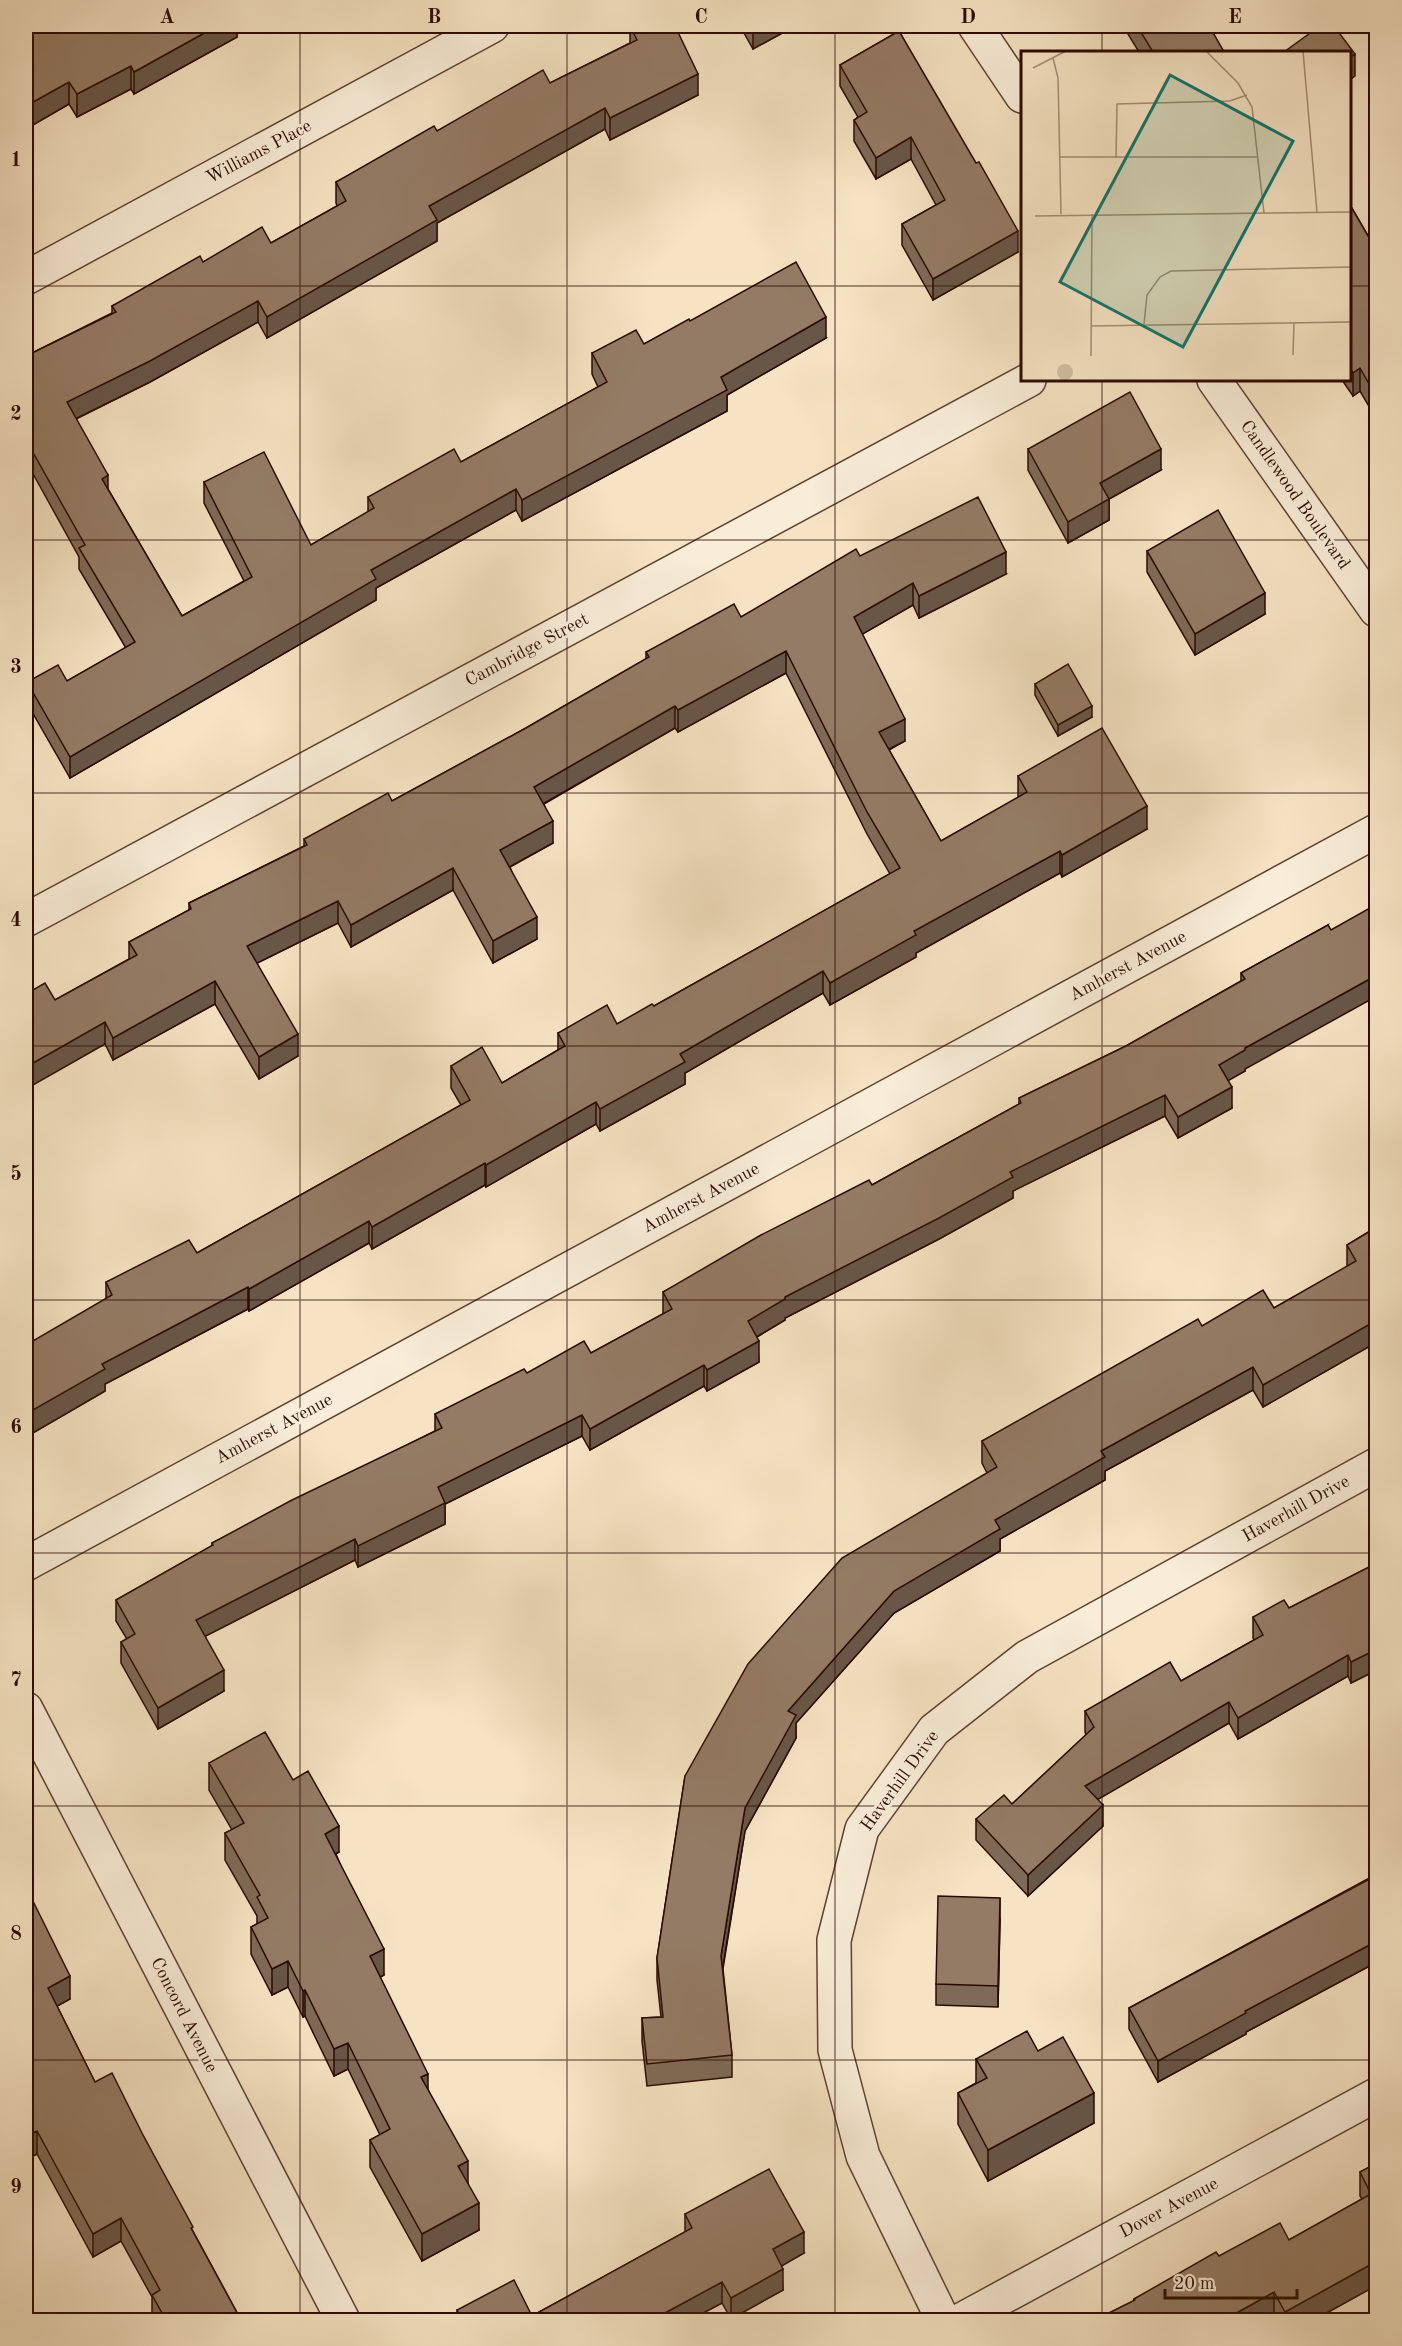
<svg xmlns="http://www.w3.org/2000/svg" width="1402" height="2346" viewBox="0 0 1402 2346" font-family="'Old Standard TT',serif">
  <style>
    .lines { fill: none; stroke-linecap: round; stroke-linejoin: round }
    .street-casing { stroke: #5d4131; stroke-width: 36 }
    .street { stroke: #f9edd8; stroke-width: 33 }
    .wall { fill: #7f6a57; stroke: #2a0b00; stroke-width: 1.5 }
    .shaded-wall { fill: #685647; stroke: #2a0b00; stroke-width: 1.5 }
    .building { fill: #947b65; stroke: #2a0b00; stroke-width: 1.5 }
    .grid { fill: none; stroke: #2a0b00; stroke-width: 1.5; stroke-opacity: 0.55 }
    .labels { text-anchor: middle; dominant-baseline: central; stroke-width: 6; stroke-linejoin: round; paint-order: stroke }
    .street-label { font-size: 18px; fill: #2a0b00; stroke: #f9edd8 }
    .inset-road { fill: none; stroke: #a48d75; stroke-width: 1.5 }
    .view { fill: #0f766e; fill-opacity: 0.15; stroke: #0f766e; stroke-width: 3 }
    .inset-edge { fill: none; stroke: #2a0b00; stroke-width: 3 }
    .neatline { fill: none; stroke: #2a0b00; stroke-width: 2 }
    .grid-label { font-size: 20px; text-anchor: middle; font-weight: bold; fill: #2a0b00 }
  </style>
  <rect width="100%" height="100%" fill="#f6e3c3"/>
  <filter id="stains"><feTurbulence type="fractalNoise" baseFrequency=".00333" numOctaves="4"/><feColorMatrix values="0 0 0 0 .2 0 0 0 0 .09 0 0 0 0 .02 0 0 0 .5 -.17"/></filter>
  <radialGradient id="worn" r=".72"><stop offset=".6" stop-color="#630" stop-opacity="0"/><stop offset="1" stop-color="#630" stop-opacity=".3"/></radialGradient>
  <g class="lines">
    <g class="street-casing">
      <g id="street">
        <path d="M975,26L1022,96"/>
        <path d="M26,278L492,26"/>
        <path d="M1214,380L1376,610"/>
        <path d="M26,920L1029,380"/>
        <path d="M26,1564L1376,831"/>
        <path d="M26,1709L343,2320"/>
        <path d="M943,2320L863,2156L835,2050L834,1940L862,1829L934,1730L1027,1657L1376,1465"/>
        <path d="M961,2320L1376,2095"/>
      </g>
    </g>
    <use href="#street" class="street"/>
  </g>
  <g class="wall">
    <path d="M26,26L237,34V37L134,94L131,89L77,117L69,104L26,129Z"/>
    <path d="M630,26L698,95L610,140L605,129L437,223V241L267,338L258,322L150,382L76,419L108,489L182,616L244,581L204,503V482L311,545L368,512V497L461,462L598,387L592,374V353L644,344L690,321L826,338L727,395V411L522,521L516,510L376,588V600L70,778L27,703V682L67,681L126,648L79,569V557L26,461V356L112,313V306L203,262L271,243L337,206L336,203V182L437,131L550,83L630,43Z"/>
    <path d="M740,26H795L753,49Z"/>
    <path d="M1123,26H1209L1224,52H1139Z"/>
    <path d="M899,31L1018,252L933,300L902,245V224L936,205L911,159L876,179L854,141V120L858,117L840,86V65Z"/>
    <path d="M1350,205L1371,241L1377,238V420L1360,391L1353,396L1342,380H1350Z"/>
    <path d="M1028,449L1161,470L1109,499V520L1068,543L1028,470Z"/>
    <path d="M1147,551L1265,614L1195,655L1147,572Z"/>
    <path d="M860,556L1006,574L919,618L913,605L862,634L905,741L889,750L941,841L1018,798V776L1147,829L1062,877L1060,873L916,953V957L830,1005L823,993L685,1073V1084L600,1131L596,1124L486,1187L485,1185L372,1249L369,1243L249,1311L248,1309L105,1384V1391L26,1437L106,1299V1282L197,1253L461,1105L451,1088V1066L502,1083L558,1050V1033L617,1024L654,1006L890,874L867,834L786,673L678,732L675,728L544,804L553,843L510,867L537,939L493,963L453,890L351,947L338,923L257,963L298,1056L259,1079L215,1004L113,1060L105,1044L55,1000L129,959V942L189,910V903L304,846V839L392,801L526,728L646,659V652L741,617Z"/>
    <path d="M1035,684L1092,717L1058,736L1035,695Z"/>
    <path d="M1328,925L1245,1069V1071L1228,1080L1232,1108L1178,1138L1165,1116L1013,1191V1198L939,1239L785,1318V1320L757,1337L759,1362L707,1391L704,1386L590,1450L582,1436L445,1504V1524L358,1567L355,1560L205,1636L224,1691L158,1729L121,1663V1642L127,1639L116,1621V1600L212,1546V1543L435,1431V1414L527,1373L591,1353L663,1314V1292L872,1185L1019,1104V1098L1126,1046L1241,981V973Z"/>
    <path d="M1377,1204V1342L1263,1407L1253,1390L1105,1471V1480L1000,1539V1551L894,1613L796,1723V1738L745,1831L723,1969L732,2055V2077L647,2086L642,2041V2018L661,2017L657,1980V1958L685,1776L987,1473L982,1463V1441L1202,1326L1274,1308L1347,1267V1245L1370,1231L1369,1208Z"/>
    <path d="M1377,1563V1670L1351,1683L1348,1676L1238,1739L1229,1723L1098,1799L1103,1826L1028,1896L976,1840V1819L1012,1804L1086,1735L1085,1732V1711L1181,1681L1254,1640L1253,1638V1617L1289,1608Z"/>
    <path d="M209,1763L293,1780L339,1852L336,1854L384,1975L380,1977L468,2183L479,2230L422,2261L370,2167V2140L380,2135L348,2069L334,2076L305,2016L303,2017L288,1987L272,1995L251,1954V1927L257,1924V1916L225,1860V1833L232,1830L209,1790Z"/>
    <path d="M1377,1851V1962L1246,2032V2034L1158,2082L1129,2029V2008L1375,1875L1374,1873V1852Z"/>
    <path d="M26,1887L70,1999L57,2006L95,2082L144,2137L193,2231L241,2320H153L152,2318V2297L121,2241L93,2257L37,2154L27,2159L26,2157Z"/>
    <path d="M1000,1919L998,2007L936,2005V1984Z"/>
    <path d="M1038,2051L1094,2123L988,2181L958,2124V2093L976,2083V2059Z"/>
    <path d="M1377,2163V2285L1314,2320H1276L1274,2316L1267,2320H1095L1134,2301V2299L1219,2256L1289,2240L1362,2199L1360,2196V2172Z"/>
    <path d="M685,2214L804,2253L781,2266L783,2290L731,2319L722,2303L690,2320H457V2310L532,2316L685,2232Z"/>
  </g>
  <g class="shaded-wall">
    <path d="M217,26H255L237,34V37L134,94V72Z"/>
    <path d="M758,26H795L753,49V28Z"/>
    <path d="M1355,54V76L1350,80V57Z"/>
    <path d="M131,66V89L77,117V94Z"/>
    <path d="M698,74V95L610,140V118Z"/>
    <path d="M69,82V104L26,129V106Z"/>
    <path d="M605,108V129L437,223V241L267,338V317L429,206Z"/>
    <path d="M911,137V159L876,179V158Z"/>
    <path d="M1018,231V252L933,300V279Z"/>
    <path d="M258,301V322L150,382L67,423V402Z"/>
    <path d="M826,317V338L727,395V411L522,521V500L721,377Z"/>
    <path d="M1360,368V391L1353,396V373Z"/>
    <path d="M1161,449V470L1109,499V520L1068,543V522L1100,483Z"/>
    <path d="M108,475V496L102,479Z"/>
    <path d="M516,489V510L376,588V600L70,778V757L371,570Z"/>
    <path d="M1006,552V574L919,618V596Z"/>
    <path d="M913,583V605L854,639V617Z"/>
    <path d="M1265,593V614L1195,655V634Z"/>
    <path d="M786,651V673L678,732V710Z"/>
    <path d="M675,706V728L534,809V787Z"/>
    <path d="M1092,706V717L1058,736V725Z"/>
    <path d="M905,719V741L879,754V732Z"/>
    <path d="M1147,806V829L1062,877V855Z"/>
    <path d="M553,821V843L500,872V850Z"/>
    <path d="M1060,851V873L916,953V957L830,1005V983L914,931Z"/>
    <path d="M453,868V890L351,947V925Z"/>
    <path d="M338,901V923L247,968V946Z"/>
    <path d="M537,917V939L493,963V941Z"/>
    <path d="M823,971V993L685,1073V1084L600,1131V1109L680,1054Z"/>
    <path d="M1377,975V996L1245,1069V1071L1219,1086V1065L1245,1048Z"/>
    <path d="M215,981V1004L113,1060V1038Z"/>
    <path d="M105,1022V1044L26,1089V1067Z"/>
    <path d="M298,1034V1056L259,1079V1057Z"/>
    <path d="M1232,1087V1108L1178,1138V1117Z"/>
    <path d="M1165,1095V1116L1013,1191V1198L939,1239L785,1318V1320L748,1342V1321L785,1297L1010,1172Z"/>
    <path d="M596,1102V1124L486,1187V1165Z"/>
    <path d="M485,1163V1185L372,1249V1227Z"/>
    <path d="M369,1221V1243L249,1311V1289Z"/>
    <path d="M248,1287V1309L105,1384V1391L26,1437V1414L102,1364Z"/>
    <path d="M1377,1320V1342L1263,1407V1385Z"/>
    <path d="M759,1341V1362L707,1391V1370Z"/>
    <path d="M704,1365V1386L590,1450V1429Z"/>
    <path d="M1253,1367V1390L1105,1471V1480L1000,1539V1551L894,1613L796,1723V1738L745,1831L721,1978V1956L745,1808L788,1711L894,1591L995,1520L1101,1451Z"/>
    <path d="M582,1415V1436L445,1504V1524L358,1567V1546L438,1487Z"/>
    <path d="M355,1539V1560L196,1641V1620Z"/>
    <path d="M1377,1649V1670L1351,1683V1662Z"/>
    <path d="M1348,1655V1676L1238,1739V1718Z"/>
    <path d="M224,1670V1691L158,1729V1708Z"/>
    <path d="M1229,1702V1723L1085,1807V1786Z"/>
    <path d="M1103,1805V1826L1028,1896V1875Z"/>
    <path d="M339,1826V1852L325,1860V1834Z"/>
    <path d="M1000,1898V1919L998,2007V1986Z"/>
    <path d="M1377,1941V1962L1246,2032V2034L1158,2082V2061L1245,2011Z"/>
    <path d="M384,1949V1975L370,1983V1956Z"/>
    <path d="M288,1961V1987L272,1995V1969Z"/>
    <path d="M70,1976V1999L48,2011V1988Z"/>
    <path d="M305,1990V2016L303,2017V1991Z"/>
    <path d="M348,2043V2069L334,2076V2049Z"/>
    <path d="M428,2074V2101L421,2077Z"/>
    <path d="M1094,2093V2123L988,2181V2150Z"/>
    <path d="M37,2131V2154L27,2159V2136Z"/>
    <path d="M468,2161V2187L458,2166Z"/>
    <path d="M479,2203V2230L422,2261V2234Z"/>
    <path d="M121,2218V2241L93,2257V2234Z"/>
    <path d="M804,2232V2253L773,2271V2249Z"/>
    <path d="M1377,2261V2285L1314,2320H1285V2312Z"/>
    <path d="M783,2269V2290L731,2319V2298Z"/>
    <path d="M722,2282V2303L690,2320H652Z"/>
    <path d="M1274,2292V2316L1267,2320H1224Z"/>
  </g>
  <g class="building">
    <path d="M26,26H217L134,72L131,66L77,94L69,82L26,106V37L28,35L26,29Z"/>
    <path d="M630,26H675L698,74L610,118L605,108L429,206L437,220L267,317L258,301L150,361L67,402L108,475L102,479L182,616L252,577L204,482L264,452L311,545L374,508L368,497L454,449L461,462L607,382L592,353L636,330L644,344L689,319L690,321L796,262L826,317L721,377L727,390L522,500L516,489L371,570L376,579L70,757L27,682L58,665L67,681L135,642L79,548L85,545L26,440V356L116,312L112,306L200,256L203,262L262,227L271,243L346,201L336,182L434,126L437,131L543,70L550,83L637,40Z"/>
    <path d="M1137,26H1209L1224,52H1153Z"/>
    <path d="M1320,26H1334L1355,54L1350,57V52H1284Z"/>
    <path d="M899,31L976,163L979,162L1018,231L933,279L902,224L945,200L911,137L876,158L854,120L867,112L840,65Z"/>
    <path d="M1350,205L1371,241L1377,238V398L1360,368L1353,373L1350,368Z"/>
    <path d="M1130,392L1161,449L1100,483L1109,499L1068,522L1028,449Z"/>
    <path d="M978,497L1006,552L919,596L913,583L854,617L905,719L879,732L941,841L1027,792L1018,776L1102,728L1147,806L1062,855L1060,851L914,931L916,935L830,983L823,971L680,1054L685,1062L600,1109L596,1102L486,1165L485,1163L372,1227L369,1221L249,1289L248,1287L102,1364L105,1369L26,1414V1345L112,1295L106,1282L189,1240L197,1253L470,1100L451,1066L482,1047L502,1083L565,1046L558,1033L607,1005L617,1024L652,1004L654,1006L900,868L867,812L786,651L678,710L675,706L534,787L553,821L500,850L537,917L493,941L453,868L351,925L338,901L247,946L298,1034L259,1057L215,981L113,1038L105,1022L26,1067V994L45,983L55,1000L137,955L129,942L191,909L189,903L307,845L304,839L388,793L392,801L526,728L649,657L646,652L734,604L741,617L856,549L860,556Z"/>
    <path d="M1218,510L1265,593L1195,634L1147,551Z"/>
    <path d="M1068,664L1092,706L1058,725L1035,684Z"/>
    <path d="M1377,904V975L1245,1048V1050L1219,1065L1232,1087L1178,1117L1165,1095L1010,1172L1013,1177L939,1218L785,1297V1299L748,1321L759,1341L707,1370L704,1365L590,1429L582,1415L438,1487L445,1503L358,1546L355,1539L196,1620L224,1670L158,1708L121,1642L135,1634L116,1600L213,1545L212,1543L292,1500L442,1428L435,1414L524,1369L527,1373L584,1341L591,1353L672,1309L663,1292L761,1235L869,1180L872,1185L1021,1103L1019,1098L1126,1046L1245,979L1241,973L1328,925L1331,930Z"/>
    <path d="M1377,1204V1221L1369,1208Z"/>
    <path d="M1377,1227V1320L1263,1385L1253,1367L1101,1451L1105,1457L995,1520L1000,1529L894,1591L788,1711L796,1715L745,1808L721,1956L732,2055L647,2064L642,2018L663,2017L657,1958L685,1776L748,1664L842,1558L997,1467L982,1441L1198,1319L1202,1326L1263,1290L1274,1308L1356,1261L1347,1245Z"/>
    <path d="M1377,1563V1649L1351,1662L1348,1655L1238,1718L1229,1702L1085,1786L1103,1805L1028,1875L976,1819L1004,1795L1012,1804L1094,1727L1085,1711L1170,1662L1181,1681L1263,1635L1253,1617L1284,1600L1289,1608Z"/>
    <path d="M265,1732L293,1780L308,1771L339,1826L325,1834L384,1949L370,1956L428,2074L421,2077L468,2161L458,2166L479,2203L422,2234L370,2140L390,2129L348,2043L334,2049L305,1990L303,1991L288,1961L272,1969L251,1927L268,1918L257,1897L260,1895L225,1833L244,1823L209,1763Z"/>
    <path d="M1377,1875V1941L1245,2011L1246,2013L1158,2061L1129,2008Z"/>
    <path d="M26,1887L70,1976L48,1988L95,2082L112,2073L144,2137L193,2227L191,2228L241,2320H166L152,2295L160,2290L121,2218L93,2234L37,2131L27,2136L26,2134Z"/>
    <path d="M938,1896L1000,1898L998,1986L936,1984Z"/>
    <path d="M1027,2031L1038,2051L1063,2037L1094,2093L988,2150L958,2093L987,2078L976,2059Z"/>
    <path d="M1377,2163V2261L1285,2312L1274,2292L1224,2320H1095L1135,2300L1134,2299L1216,2252L1219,2256L1280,2223L1289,2240L1371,2194L1360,2172Z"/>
    <path d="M769,2169L804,2232L773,2249L783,2269L731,2298L722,2282L652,2320H462L457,2310L514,2280L532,2316L692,2228L685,2214Z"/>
  </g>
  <path class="grid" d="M300,26V2320M567,26V2320M835,26V2320M1102,26V52M26,286H1022M1350,286H1376M1102,380V2320M26,540H1376M26,793H1376M26,1046H1376M26,1300H1376M26,1553H1376M26,1806H1376M26,2060H1376"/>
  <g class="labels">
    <g class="street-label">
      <text transform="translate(259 152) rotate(-28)">Williams Place</text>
      <text transform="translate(1295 495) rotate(55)">Candlewood Boulevard</text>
      <text transform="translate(527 650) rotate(-28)">Cambridge Street</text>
      <text transform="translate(1128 966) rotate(-28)">Amherst Avenue</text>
      <text transform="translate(701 1198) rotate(-28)">Amherst Avenue</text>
      <text transform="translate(274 1429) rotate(-28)">Amherst Avenue</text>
      <text transform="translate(1296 1509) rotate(-29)">Haverhill Drive</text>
      <text transform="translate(900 1781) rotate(-54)">Haverhill Drive</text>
      <text transform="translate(184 2015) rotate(63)">Concord Avenue</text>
      <text transform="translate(1169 2208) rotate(-28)">Dover Avenue</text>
    </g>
  </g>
  <g transform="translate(1021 51)">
    <rect width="330" height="330" fill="#f6e3c3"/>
    <path d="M36 321a8 8 0 1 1 16 0a8 8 0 1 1-16 0Z" fill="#d3bea2"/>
    <path class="inset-road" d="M185,0L217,32L231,56L243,162M282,0L296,161M32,7L37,27L40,163M12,17L45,0M38,106H236M95,107L96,53L209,50L226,44M14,165L330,161M123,273L126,244L139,226L150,220L330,216M70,275L330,271M272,304L273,272M70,305L71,163"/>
    <path class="view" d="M149,24L272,90L162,296L39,231Z"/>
    <rect width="330" height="330" class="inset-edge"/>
  </g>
  <rect width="1402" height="2346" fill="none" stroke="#f6e3c3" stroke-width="66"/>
  <path d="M1165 2289v9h132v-9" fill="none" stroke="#2a0b00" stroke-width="3"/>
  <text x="1174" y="2289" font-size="18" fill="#2a0b00" stroke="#f9edd8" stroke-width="4.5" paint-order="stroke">20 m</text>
  <rect x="33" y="33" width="1336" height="2280" class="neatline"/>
  <g class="grid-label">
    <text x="167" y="23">A</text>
    <text x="434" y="23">B</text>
    <text x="701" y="23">C</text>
    <text x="968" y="23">D</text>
    <text x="1235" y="23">E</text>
    <text x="16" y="166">1</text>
    <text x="16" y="420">2</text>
    <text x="16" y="673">3</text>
    <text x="16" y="926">4</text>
    <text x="16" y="1180">5</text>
    <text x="16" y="1433">6</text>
    <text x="16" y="1686">7</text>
    <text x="16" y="1940">8</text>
    <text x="16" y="2193">9</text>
  </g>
  <rect width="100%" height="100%" filter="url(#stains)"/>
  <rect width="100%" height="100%" fill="url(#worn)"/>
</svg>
